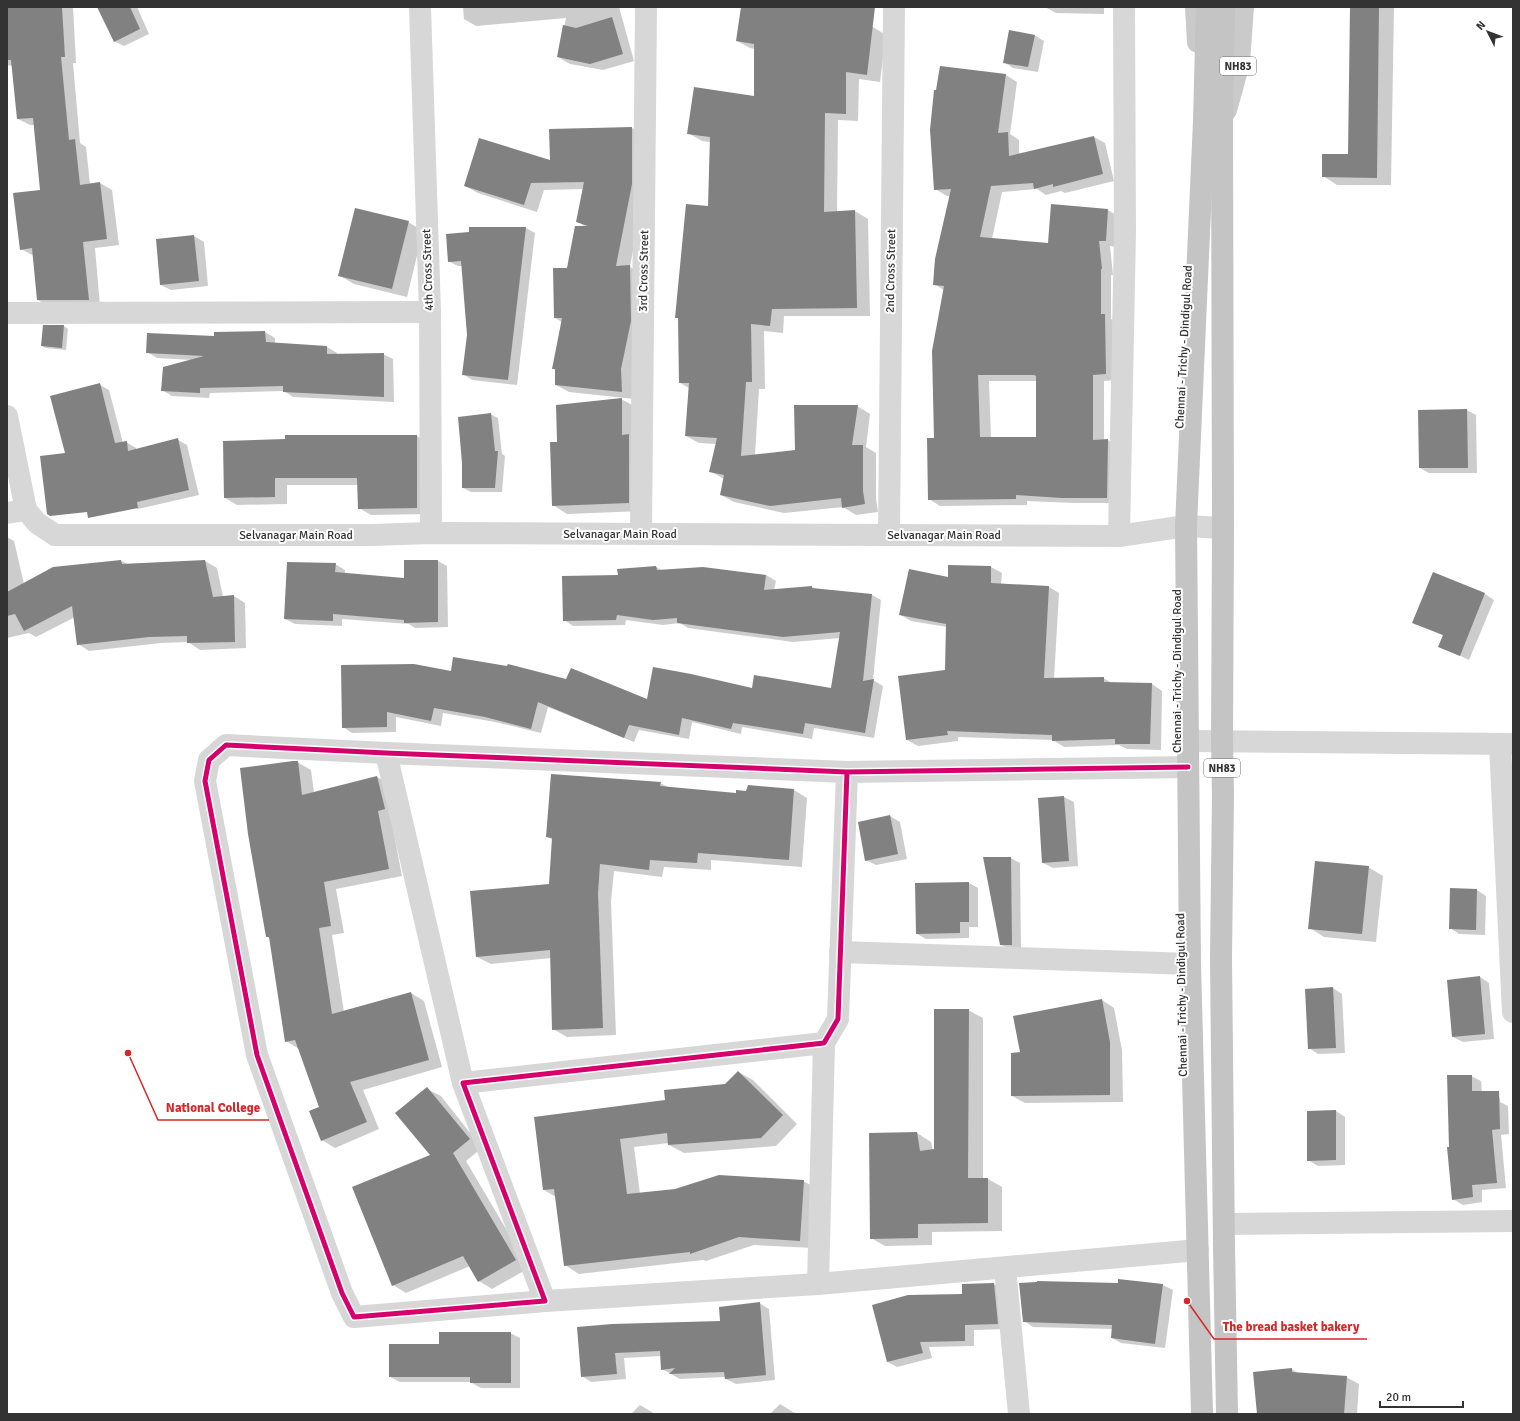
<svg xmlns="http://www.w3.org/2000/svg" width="1520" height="1421" viewBox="0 0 1520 1421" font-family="Signika,sans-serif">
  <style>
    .shadow { fill: #0003; fill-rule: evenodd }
    .building { fill: #818181; fill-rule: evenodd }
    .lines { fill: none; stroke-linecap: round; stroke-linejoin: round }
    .street { stroke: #d7d7d7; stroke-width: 22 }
    .primary { stroke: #cacaca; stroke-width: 22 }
    .highway { stroke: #c4c4c4; stroke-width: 22 }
    .cycleway-casing { stroke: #fff; stroke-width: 8 }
    .cycleway { stroke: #d6006c; stroke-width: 5 }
    .labels { text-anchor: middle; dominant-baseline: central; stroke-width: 4; stroke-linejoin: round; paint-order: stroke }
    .shield { fill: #fff; stroke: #707070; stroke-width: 1 }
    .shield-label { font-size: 11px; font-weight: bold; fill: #333 }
    .street-label { font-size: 12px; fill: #333; stroke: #fff }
    .leader { fill: none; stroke: #d62828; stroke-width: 1.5 }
    .callout-dot { fill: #d62828; stroke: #fff; stroke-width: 1.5 }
    .callout-label { font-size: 13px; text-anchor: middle; font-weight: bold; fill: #d62828; stroke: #fff; stroke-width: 4; stroke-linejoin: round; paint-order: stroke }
  </style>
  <rect width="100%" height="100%" fill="#fff"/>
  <g class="shadow">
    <path d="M7,7H73L76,63H73L80,143L86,147L90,184L100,183L112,190L119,245L95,248L100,306L50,307L38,300L34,256L21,249L41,191L35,125H30L18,119L13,66L7,65Z"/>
    <path d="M109,7H137L149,34L124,46L114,41Z"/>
    <path d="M463,7H619L634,61L603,70L570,64L558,57L566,18L476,26L464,19Z"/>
    <path d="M782,7H859L853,25L873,27L886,35L880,82L859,79L858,121L838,120L837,212L855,211L868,219L870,316H784L783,333L764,331L765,389H759L755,455L796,451L857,406L870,414L866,447L876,453V499L878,512L856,515L843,507L784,513L734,502L721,495L724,479L710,471L716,444L699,443L686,436L689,388L680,383L679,319L676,317L709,207L710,142L702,141L688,133L755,97V49L750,48L737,41Z"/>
    <path d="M1045,7H1104V14L1056,13Z"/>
    <path d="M1351,7H1394L1391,185H1337L1323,176L1349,155Z"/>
    <path d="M1034,35L1044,41L1038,72L1013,68L1004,62Z"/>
    <path d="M941,67L1006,75L1017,82L1010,134L1019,140V155L1094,137L1105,143L1114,181L1065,193L1061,191L1046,195L1037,189L1002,192L992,239L1049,244L1108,210L1119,217L1116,247L1110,246L1113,275H1111V319L1116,321L1117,380L1104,381V441L1108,440L1119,447L1118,503H1074L1027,501V505L940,506L929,499L935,439L944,290L934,284L950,196H947L935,189L937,91ZM989,381H1037V438H991Z"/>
    <path d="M632,128L645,135L644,192L630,267L642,274L634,399L569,392L556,385V370L553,368L562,322L555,318L568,269L586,227L577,221L583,189L544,190L537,212L478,193L465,186L551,162L550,130Z"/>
    <path d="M408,222L423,231L407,297L354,284L339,275Z"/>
    <path d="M470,228H526L535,233L517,385L472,380L463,374L468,335L463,266H458L448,261L470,233Z"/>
    <path d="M194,236L204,242L208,286L171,290L161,285L157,240Z"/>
    <path d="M64,326L68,329L66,350L46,348L42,346Z"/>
    <path d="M265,332L275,338V344L327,347L337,353V355L383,354L393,359L394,402L293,397L284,391L210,393L209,398L172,396L162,390L192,360L157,358L147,352L215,337Z"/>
    <path d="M100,385L109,390L123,443L126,442L136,448V450L178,440L187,445L199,495L138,509L128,503L66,454Z"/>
    <path d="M621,399L636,407L643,511L567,514L553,505Z"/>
    <path d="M1467,410L1476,415L1477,473H1429L1420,468Z"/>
    <path d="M490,414L498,418L502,454L505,456L502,492H471L463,488Z"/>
    <path d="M417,436L429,443V514L371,515L359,508L358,485H287V504L237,505L225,498L224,442Z"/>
    <path d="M7,537L14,541L24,584L121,561L128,564L205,561L217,568L223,597L234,596L245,603L246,648L200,650L188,642L161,643L89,651L78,644L75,617L36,637L29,633L7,638Z"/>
    <path d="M438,561L447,566L448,627L415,628L409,624L342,619V626L295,624L285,619L335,564L345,570V574L405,579Z"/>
    <path d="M949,566L991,567L1002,573L1001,585L1049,587L1059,593L1054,679L1103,678L1114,684H1152L1162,691L1161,750L1127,749L1119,745L1064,747L1053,740L958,737V741L918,746L907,740L946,671L947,627L911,621L901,615L949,578Z"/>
    <path d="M656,567L663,571L766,575L776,581L774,590L812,587L816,589L872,595L881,600L873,680L883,686L874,738L814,728L812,739L742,727L741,734L692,722L689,739L639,730L634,742L548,707L541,733L495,722L443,713L441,726L396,717V732L352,733L343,727L451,672L648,700L752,690L831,689L840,638L793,642L688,628L680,623L663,625L626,620L625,625L573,626L564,620L619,576Z"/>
    <path d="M1485,594L1494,600L1469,660L1440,646L1444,636L1414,622Z"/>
    <path d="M297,762L311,770L314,793L377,777L390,784L391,818L402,876L336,889L344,933L332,935L344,1012L411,993L424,1001L442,1067L363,1090L379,1129L335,1148L322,1140L320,1108L299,1049L286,1041L270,938L267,937Z"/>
    <path d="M660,783L670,788L737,795L747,792L794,790L807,798L802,867L711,860V870L664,867L662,877L614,871L611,901L616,1035L567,1037L553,1029L551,958L491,964L477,957L550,885L553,840L547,837Z"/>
    <path d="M1064,797L1074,802L1078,866L1053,868L1043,863L1039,799Z"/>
    <path d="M890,816L900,822L907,859L876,865L866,860Z"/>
    <path d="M1011,858L1020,863L1021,950H1010L1000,944Z"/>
    <path d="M1368,867L1383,876L1376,942L1324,937L1310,928Z"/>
    <path d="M969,883L978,888V927H969V938L926,939L917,934Z"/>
    <path d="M1477,890L1486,896L1485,935L1459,934L1450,928Z"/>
    <path d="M1480,977L1489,983L1494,1039L1463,1042L1453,1037Z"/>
    <path d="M1333,988L1342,994L1345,1053L1318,1054L1309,1048Z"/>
    <path d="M1102,1000L1114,1008L1122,1050L1123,1102L1025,1103L1012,1096L1021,1053Z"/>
    <path d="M968,1010L983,1018V1179H988L1002,1187V1231L932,1232V1245L885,1246L871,1238L917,1133L931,1142L933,1151L935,1150Z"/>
    <path d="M738,1072L753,1080L797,1124L776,1146L684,1153L669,1145V1143L634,1147L640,1194L803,1181L818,1189L814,1248L754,1245L706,1261L703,1260L579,1274L565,1265L556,1197L544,1190L666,1101L725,1085Z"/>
    <path d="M1471,1076L1481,1081L1482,1092H1490L1500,1098V1102L1508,1106L1509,1134L1501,1135L1506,1188L1482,1190V1202L1463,1205L1453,1199L1450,1147Z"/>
    <path d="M427,1089L441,1096L482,1148L466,1161L529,1268L492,1289L479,1281L470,1266L406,1293L393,1285L431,1156Z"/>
    <path d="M1336,1111L1345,1117V1165L1318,1166L1308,1160Z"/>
    <path d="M1119,1280L1163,1285L1173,1290L1165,1348L1121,1343L1112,1338L1113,1329L1033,1327L1024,1321L1119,1284Z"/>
    <path d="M994,1284L1003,1289L1007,1329L974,1330V1346L929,1347L932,1358L897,1367L888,1362L963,1295Z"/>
    <path d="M759,1303L769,1309L775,1380L736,1384L726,1379V1377L680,1379L662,1369V1356L624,1358L626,1379L591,1382L582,1376L612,1325L721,1322Z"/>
    <path d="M510,1333L520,1338V1388H481L470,1382H400L390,1377L440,1345Z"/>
    <path d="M1292,1369L1299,1374L1346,1377L1359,1384L1357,1414H1258Z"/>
    <path d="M780,1404L793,1412L796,1414H770Z"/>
    <path d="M640,1405L655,1414H631Z"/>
  </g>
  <g class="building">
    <path d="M7,7H62L65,57H61L69,140L75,139L80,185L100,182L107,239L83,242L89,300H37L32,248L20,250L13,193L40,190L33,118L17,119L11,60H7Z"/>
    <path d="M97,7H130L140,29L114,42Z"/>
    <path d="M741,7H875L867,75L846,72V114L825,113L824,212L855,210L857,308L772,309L770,326L751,324L752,382H746L741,456L795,450L794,405H858L852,445H863V491L865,504L842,508L841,498L770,506L720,495L724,475L709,472L717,438L685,436L689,383H679L678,318H675L686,204L708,206L710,137L687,134L694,87L754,96V44L736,41Z"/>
    <path d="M1350,7H1379L1377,178L1322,177V154H1348Z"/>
    <path d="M612,17L623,54L590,64L557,57L563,25L576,28Z"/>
    <path d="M1009,30L1035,35L1028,67L1003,63Z"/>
    <path d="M940,66L1006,74L998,133L1008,132L1009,156L1094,136L1103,174L1053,187V184L1034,189L1033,183L991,186L980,237L1048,243L1051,204L1108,209L1106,241H1099L1102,269H1101V314H1105L1106,374L1093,375V440L1108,439L1107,498H1062L1016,495V499L928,500L927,438H934L932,351L944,286L933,285L935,259L951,189L934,190L930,130L934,90H936ZM978,375H1034L1036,376V437H980Z"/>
    <path d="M632,127V184L616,266L630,265L631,321L621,369L622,392L555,385V369H552L562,318H554L553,268H567L575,226H588L576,222L584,182L531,183L524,205L464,186L479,138L550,160L549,129Z"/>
    <path d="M355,208L409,221L392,289L338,276Z"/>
    <path d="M469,227H526L508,380L462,375L467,335L461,261L448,262L446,234L469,232Z"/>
    <path d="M194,235L199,281L160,285L156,239Z"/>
    <path d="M43,325H64L62,348L41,346Z"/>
    <path d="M265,331L266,342L327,346V354L384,353V397L283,392V386L200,388V393L161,391L163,367L204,356L146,353L147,333L214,336V332Z"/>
    <path d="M100,383L115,443L127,441L128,451L178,438L189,490L137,502L138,508L88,518L87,512L50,516L47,514L40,456L65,453L50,396Z"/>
    <path d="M622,398V435L629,434V503L552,506L550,442H557L556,405Z"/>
    <path d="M1467,409L1468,468H1419L1418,410Z"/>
    <path d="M491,413L495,451H498L495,488H462V463L458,417Z"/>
    <path d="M285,435H417V508L358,509L357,478H275V497L224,498L223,441L285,439Z"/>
    <path d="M121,560L122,564L205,560L213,597L234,595L235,642L187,643V636L149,637L77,645L72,606L24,631L15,614L7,616V592L53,567Z"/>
    <path d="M404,560H438V622L404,623V620L333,614V621L284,619L287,562L336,563L335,572L404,578Z"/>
    <path d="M948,565L991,566V583L1049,586L1044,678L1104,677V682L1152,683L1150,744H1115V739L1052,741V735L947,731L948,735L906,740L898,676L945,670L946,624L899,615L909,569L948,577Z"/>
    <path d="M656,566L657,570L703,567L766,575L764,590L812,586V588L872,594L863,681L874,679L865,733L805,723L803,734L733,723L731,729L682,718L679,735L629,725L624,738L538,702L531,729L485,717L434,708L431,721L387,712V727L342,728L341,665L414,664L451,671L453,657L507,666L508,664L566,679L571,668L647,699L653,667L691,674L752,688L754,675L831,688L840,632L783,637L677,623V618L653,620L617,615L616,620L563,621L562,576L618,575L617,569Z"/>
    <path d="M1433,572L1485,593L1460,656L1438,647L1443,635L1412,623Z"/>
    <path d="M293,761H298L302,795L377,776L385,809L378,811L389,869L324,882L331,926L319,928L332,1014L411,992L429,1060L350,1082L367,1122L321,1141L309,1111L319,1107L295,1040L285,1042L269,937H266L248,834L240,768Z"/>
    <path d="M551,774L661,782L660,786L736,793V790L746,791L748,785L794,789L789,860L698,853L697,863L650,860L649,870L600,864L598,893L603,1028L552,1030L550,950L476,957L470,891L549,884L552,838L546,837Z"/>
    <path d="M1064,796L1069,861L1042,863L1038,798Z"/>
    <path d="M890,815L898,854L865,861L858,822Z"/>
    <path d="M983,857H1011L1012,945H1000Z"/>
    <path d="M1315,861L1369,866L1362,934L1308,929Z"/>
    <path d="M969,882V922H960V933L916,934L915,883Z"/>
    <path d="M1450,888L1477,889L1476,930L1449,929Z"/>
    <path d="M1480,976L1485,1034L1452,1037L1447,980Z"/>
    <path d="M1333,987L1336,1048L1308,1049L1305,989Z"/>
    <path d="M1102,999L1110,1042V1095L1011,1096V1053L1020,1052L1013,1016Z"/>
    <path d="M934,1009H969L968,1178H988V1223L918,1224V1238L870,1239L869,1133L917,1132L920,1151L934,1149Z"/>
    <path d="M738,1071L783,1115L761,1138L668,1145L667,1133L620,1139L627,1194L675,1189L719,1175L804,1180L800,1241L739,1237L690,1254V1252L564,1266L554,1189L543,1190L534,1117L665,1100L664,1090L725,1084Z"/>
    <path d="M1447,1075H1472V1091H1499L1500,1129L1492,1130L1497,1183L1472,1185L1473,1197L1452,1200L1447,1147H1449Z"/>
    <path d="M427,1087L470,1139L453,1153L516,1260L478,1282L463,1256L392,1286L352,1187L430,1155L395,1113Z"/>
    <path d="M1336,1110V1160L1307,1161V1111Z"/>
    <path d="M1118,1279L1163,1284L1155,1344L1111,1338L1112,1325L1023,1322L1019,1283L1037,1282V1281L1118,1283Z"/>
    <path d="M994,1283L998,1324L965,1325V1341L920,1342L923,1353L887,1362L872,1305L908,1295L962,1294V1284Z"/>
    <path d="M760,1302L766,1375L725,1379L724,1372L669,1374L675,1368L661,1370L660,1351L615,1353L617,1374L581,1377L577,1327L612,1324L720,1321L719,1307Z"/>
    <path d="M439,1332H511V1383H470V1377H389V1344H439Z"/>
    <path d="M1292,1368V1372L1347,1376L1344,1414H1257L1253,1372Z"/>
  </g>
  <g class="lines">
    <g class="street">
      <path d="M420,7L430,312L431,533"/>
      <path d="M7,313L430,312"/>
      <path d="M7,416L26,510L37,523L55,535H372L431,533L1119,536L1186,526L1223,528"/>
      <path d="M7,513L26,510"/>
      <path d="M641,534L646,7"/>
      <path d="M889,534L894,7"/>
      <path d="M1119,536L1125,232L1124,7"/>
      <path d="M1188,741L1513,744"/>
      <path d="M1500,745L1513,1012"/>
      <path d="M386,753L463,1083"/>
      <path d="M847,772L838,1019L824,1043L463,1083L545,1301L354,1317L342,1293L257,1055L205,781L209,760L226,745L386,753L847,772L1188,767"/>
      <path d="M840,952L1190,964"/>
      <path d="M1224,1224L1513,1221"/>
      <path d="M1005,1268L1019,1414"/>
      <path d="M818,1284L824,1043"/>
      <path d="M545,1301L818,1284L1198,1250"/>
    </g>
    <g class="primary">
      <path d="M1196,7L1198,42"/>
      <path d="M1226,110L1239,63L1243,7"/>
    </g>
    <g class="highway">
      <path d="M1224,7L1222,123L1223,528L1222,740L1223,795L1221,958L1224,1246L1227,1414"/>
      <path d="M1202,1414L1190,964L1186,526L1204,121L1207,7"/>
    </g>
    <g class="cycleway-casing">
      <path id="cycleway" d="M847,772L838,1019L824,1043L463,1083L545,1301L354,1317L342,1293L257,1055L205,781L209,760L226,745L386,753L847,772L1188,767"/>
    </g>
    <use href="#cycleway" class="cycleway"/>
  </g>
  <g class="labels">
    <g class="shield">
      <rect x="1220" y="57" width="36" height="18" rx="3"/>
      <rect x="1204" y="759" width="36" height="18" rx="3"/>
    </g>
    <g class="shield-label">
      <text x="1238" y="66">NH83</text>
      <text x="1222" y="768">NH83</text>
    </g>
    <g class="street-label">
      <text transform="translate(428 270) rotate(-92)">4th Cross Street</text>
      <text transform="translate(644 271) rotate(-89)">3rd Cross Street</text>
      <text transform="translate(891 271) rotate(-89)">2nd Cross Street</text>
      <text transform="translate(1184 347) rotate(-87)">Chennai - Trichy - Dindigul Road</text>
      <text x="620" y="534">Selvanagar Main Road</text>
      <text x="296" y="535">Selvanagar Main Road</text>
      <text x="944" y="535">Selvanagar Main Road</text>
      <text transform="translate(1177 671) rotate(-90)">Chennai - Trichy - Dindigul Road</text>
      <text transform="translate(1182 995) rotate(-91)">Chennai - Trichy - Dindigul Road</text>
    </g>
  </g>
  <path class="leader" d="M128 1053L158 1120H269M1187 1301L1214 1339H1367"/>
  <g class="callout-dot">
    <circle cx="128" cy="1053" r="4"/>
    <circle cx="1187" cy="1301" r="4"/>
  </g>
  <g class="callout-label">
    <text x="213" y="1112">National College</text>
    <text x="1291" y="1331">The bread basket bakery</text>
  </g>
  <rect width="1520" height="1421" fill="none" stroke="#333333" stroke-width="16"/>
  <g transform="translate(1488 32) rotate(312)" stroke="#ffffff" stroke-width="3" paint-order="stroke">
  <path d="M0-3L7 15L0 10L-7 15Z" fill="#333333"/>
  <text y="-6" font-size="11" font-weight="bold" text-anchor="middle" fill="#333333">N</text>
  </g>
  <path d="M1380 1401v6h83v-6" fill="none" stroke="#333333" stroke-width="2"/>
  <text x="1386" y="1401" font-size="12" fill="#333333" stroke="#ffffff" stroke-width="3" paint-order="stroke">20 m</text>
</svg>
